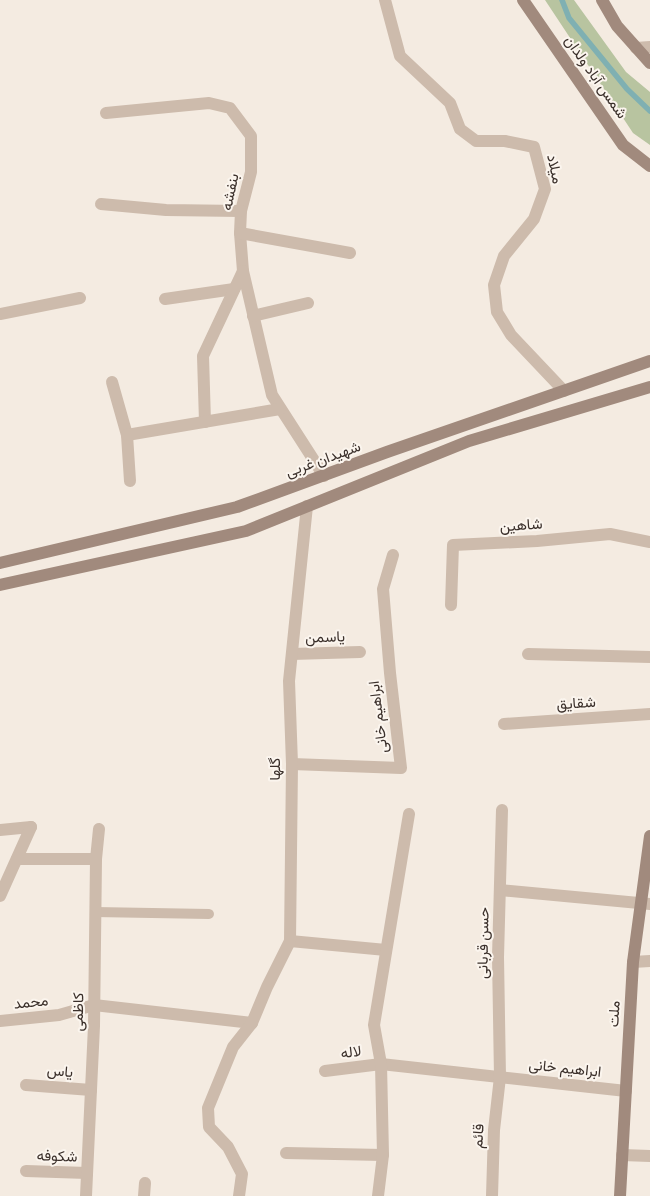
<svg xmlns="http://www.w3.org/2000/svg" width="650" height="1196" font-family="'Roboto Condensed',Vazirmatn,sans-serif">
<rect width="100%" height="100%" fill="#f4ebe1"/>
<polygon fill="#b8c4a0" points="545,0 574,0 626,72 650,92 650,145 633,133"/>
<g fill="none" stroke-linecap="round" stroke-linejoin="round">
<polyline stroke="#7fb0b2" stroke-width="5.5" points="562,0 569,18 627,89 650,111"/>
<polyline stroke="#cdbbac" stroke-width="10" points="95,912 209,914"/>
<g stroke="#cdbbac" stroke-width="12">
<polyline points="385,0 400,56 450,103 460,129 476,141 505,141 534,147 545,189 534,219 504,256 494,285 497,312 511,335 564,391"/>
<polyline points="636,48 650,47"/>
<polyline points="106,113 209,103 230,108 251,136 251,172 241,211 240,233 243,271 272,395 324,476"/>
<polyline points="101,204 166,210 241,211"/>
<polyline points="240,233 350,253"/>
<polyline points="165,299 234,289"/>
<polyline points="0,314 80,298"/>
<polyline points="253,316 308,303"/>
<polyline points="112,382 127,435 130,481"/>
<polyline points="205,422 203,356 243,271"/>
<polyline points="127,435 280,409"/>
<polyline points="451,605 453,545 537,541 610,534 650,542"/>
<polyline points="292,654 360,652"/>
<polyline points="528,654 650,657"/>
<polyline points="504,724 650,714"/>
<polyline points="292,764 401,768 390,673 383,589 393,555"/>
<polyline points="0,830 31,827"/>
<polyline points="17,859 96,859"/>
<polyline points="500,890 650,904"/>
<polyline points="0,896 31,827"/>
<polyline points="290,941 386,950"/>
<polyline points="633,962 650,961"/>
<polyline points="0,1021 59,1015 94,1005 252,1023"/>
<polyline points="325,1071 381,1064 626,1091"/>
<polyline points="26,1085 91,1090"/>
<polyline points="286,1153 383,1155"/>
<polyline points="622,1155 650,1156"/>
<polyline points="26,1171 87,1173"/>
<polyline points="86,1196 94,1026 96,859 99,829"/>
<polyline points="144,1196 145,1183"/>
<polyline points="239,1196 242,1174 228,1147 209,1127 208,1108 233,1047 252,1023 267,987 290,941 292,764 289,681 307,506"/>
<polyline points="378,1196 383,1155 381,1064 374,1025 409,814"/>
<polyline points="492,1196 494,1130 500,1077 498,957 502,810"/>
</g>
<g stroke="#a18a7d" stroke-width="12">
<polyline points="523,0 623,145 650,166"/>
<polyline points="602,0 617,26 650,63"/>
<polyline points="0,563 237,507 387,452 650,361"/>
<polyline points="0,585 246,531 469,441 650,387"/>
<polyline points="620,1196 633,962 650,836"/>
</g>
</g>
<g text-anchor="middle" stroke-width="4" stroke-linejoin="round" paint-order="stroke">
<g font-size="15" fill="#3b302b" stroke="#fbf5ee">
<text transform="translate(596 77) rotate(55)" y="5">شمس آباد ولدان</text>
<text transform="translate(555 169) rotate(78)" y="5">میلاد</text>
<text transform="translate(230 192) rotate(-78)" y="5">بنفشه</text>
<text transform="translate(323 459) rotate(-20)" y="5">شهیدان غربی</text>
<text transform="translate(521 525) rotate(-4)" y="5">شاهین</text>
<text transform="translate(325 637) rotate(-2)" y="5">یاسمن</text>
<text transform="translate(576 703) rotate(-4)" y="5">شقایق</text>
<text transform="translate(378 717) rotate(-97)" y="5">ابراهیم خانی</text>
<text transform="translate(275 769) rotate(-90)" y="5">گلها</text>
<text transform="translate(483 943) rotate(-89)" y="5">حسن قربانی</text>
<text transform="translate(31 1002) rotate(-6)" y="5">محمد</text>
<text transform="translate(78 1012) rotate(-89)" y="5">کاظمی</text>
<text transform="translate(614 1014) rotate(-87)" y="5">ملت</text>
<text transform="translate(351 1052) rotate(-7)" y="5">لاله</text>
<text transform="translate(565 1068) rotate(6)" y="5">ابراهیم خانی</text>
<text transform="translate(60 1071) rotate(5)" y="5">یاس</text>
<text transform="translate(478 1136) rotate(-87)" y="5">قائم</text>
<text transform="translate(57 1156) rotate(2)" y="5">شکوفه</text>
</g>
</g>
</svg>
